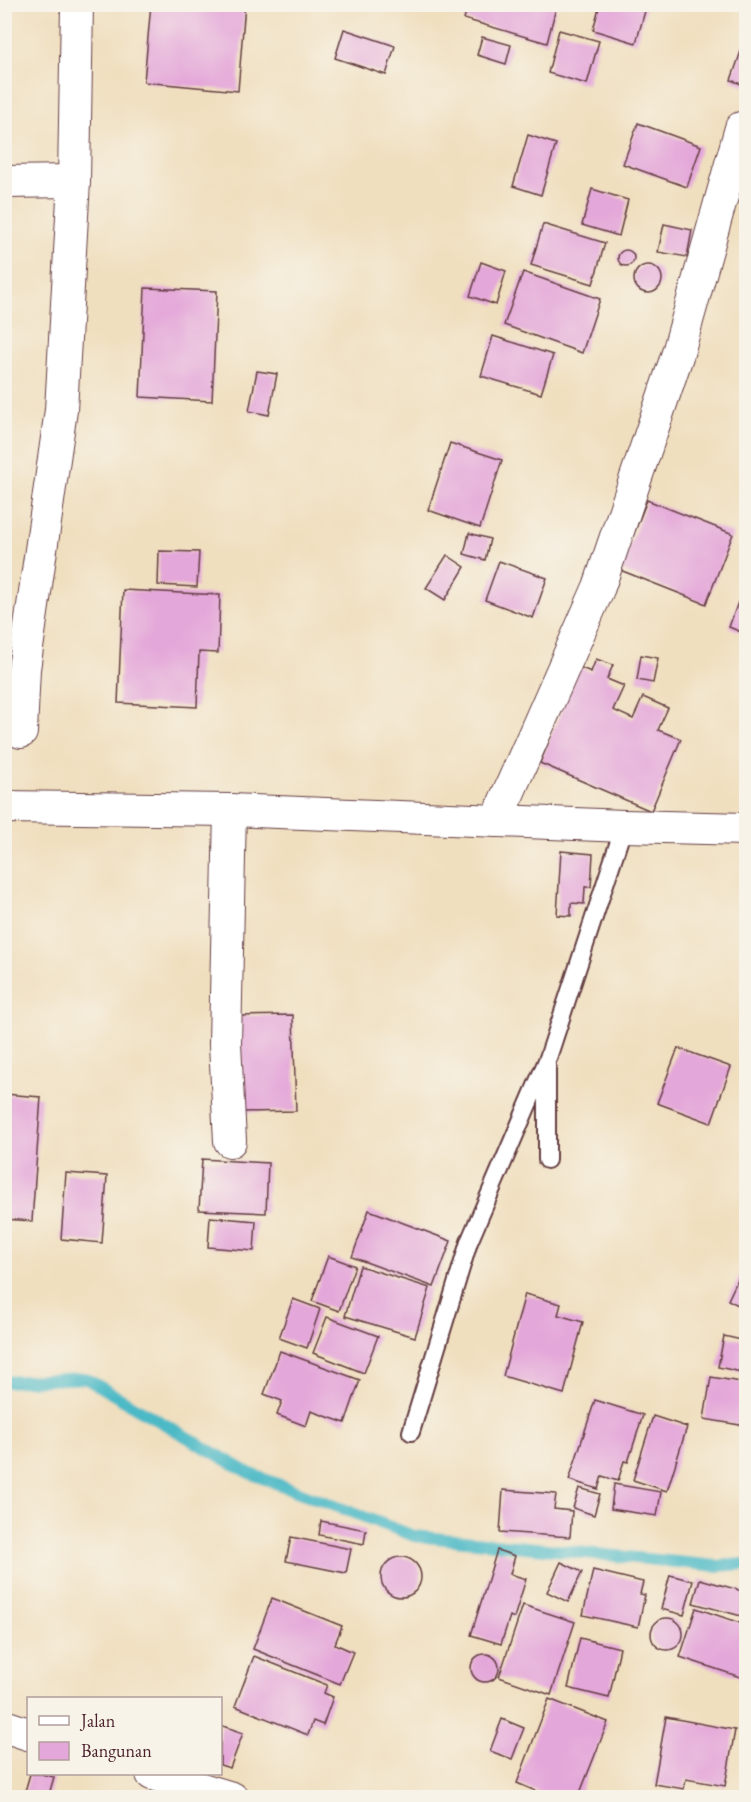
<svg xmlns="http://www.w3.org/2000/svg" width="751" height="1802" font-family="'EB Garamond',serif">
<rect width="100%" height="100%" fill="#f7f3e8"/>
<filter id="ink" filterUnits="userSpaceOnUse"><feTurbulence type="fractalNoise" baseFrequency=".0167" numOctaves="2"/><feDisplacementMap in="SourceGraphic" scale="12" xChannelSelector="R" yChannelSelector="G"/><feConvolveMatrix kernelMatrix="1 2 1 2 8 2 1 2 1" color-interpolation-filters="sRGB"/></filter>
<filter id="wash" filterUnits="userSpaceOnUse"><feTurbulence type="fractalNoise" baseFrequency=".008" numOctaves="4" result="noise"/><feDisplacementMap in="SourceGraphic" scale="24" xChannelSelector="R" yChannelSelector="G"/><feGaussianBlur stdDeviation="1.35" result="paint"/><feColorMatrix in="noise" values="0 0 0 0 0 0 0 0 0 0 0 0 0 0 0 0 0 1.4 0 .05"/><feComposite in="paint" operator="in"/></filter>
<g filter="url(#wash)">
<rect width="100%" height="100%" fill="#f0dfbf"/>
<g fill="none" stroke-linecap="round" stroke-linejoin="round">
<polyline stroke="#4cb9c6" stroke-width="12" points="4,1382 85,1378 249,1473 414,1536 717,1566 746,1564"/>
</g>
<g id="blocks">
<g fill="#e4a7d9">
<polygon points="151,4 245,4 238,91 144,82"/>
<polygon points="468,4 557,4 547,43 464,19"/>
<polygon points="600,4 647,4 636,43 593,30"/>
<polygon points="344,29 395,46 386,75 335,58"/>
<polygon points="559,30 599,41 587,84 548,73"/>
<polygon points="482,37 511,45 506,64 477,55"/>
<polygon points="746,37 746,86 731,80"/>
<polygon points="638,123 701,146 687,187 623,164"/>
<polygon points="528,135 556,144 541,195 513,186"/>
<polygon points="592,189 628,200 619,236 582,225"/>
<polygon points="543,224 605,243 593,284 531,265"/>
<polygon points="664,224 692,230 687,257 658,252"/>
<circle cx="626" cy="258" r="8"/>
<polygon points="481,262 506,271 496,305 470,296"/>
<circle cx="648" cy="279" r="14"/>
<polygon points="523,272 600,299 582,353 504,325"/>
<polygon points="145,288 217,291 212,401 140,397"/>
<polygon points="493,336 553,355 541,394 481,376"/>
<polygon points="257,371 277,374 269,415 249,411"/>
<polygon points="450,443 502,460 480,528 428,510"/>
<polygon points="647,500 733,534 706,604 620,570"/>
<polygon points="469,533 490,539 485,560 464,554"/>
<polygon points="159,551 199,552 197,587 158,585"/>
<polygon points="447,555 465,567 445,600 426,588"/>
<polygon points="499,561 547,578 533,618 485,600"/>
<polygon points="746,580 746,643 743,642 746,634 729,627"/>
<polygon points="123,590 220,595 218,653 199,652 197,707 118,703"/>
<polygon points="641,655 658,658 653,683 637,680"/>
<polygon points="596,659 613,665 607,679 624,686 613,710 633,719 643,697 668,708 658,730 681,739 651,811 540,763 579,667 591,672"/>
<polygon points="561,851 593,854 591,887 585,887 584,904 571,903 571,916 557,915"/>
<polygon points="293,1015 296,1111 243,1112 239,1016"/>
<polygon points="678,1048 731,1067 711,1123 657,1103"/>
<polygon points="4,1094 41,1097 32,1221 4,1219"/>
<polygon points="202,1159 268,1163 266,1213 199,1210"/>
<polygon points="66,1173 107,1176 102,1243 61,1239"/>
<polygon points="369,1210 451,1241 434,1287 352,1257"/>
<polygon points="210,1217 256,1221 254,1251 208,1247"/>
<polygon points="328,1256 355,1266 339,1311 312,1301"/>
<polygon points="746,1262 746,1309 728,1300"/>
<polygon points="360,1266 430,1288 415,1337 345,1316"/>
<polygon points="525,1294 561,1304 558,1315 583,1322 564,1394 503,1376"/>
<polygon points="293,1299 320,1309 307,1348 279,1338"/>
<polygon points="327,1317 378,1336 364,1373 313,1353"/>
<polygon points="724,1336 746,1341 746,1373 718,1367"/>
<polygon points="280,1351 360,1380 345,1423 311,1411 306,1426 277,1415 282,1401 264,1394"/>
<polygon points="711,1377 746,1383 746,1426 704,1419"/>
<polygon points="595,1400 643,1415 628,1462 624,1461 618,1481 602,1476 598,1489 569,1480"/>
<polygon points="653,1416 687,1427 667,1491 633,1480"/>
<polygon points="614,1484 661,1492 657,1516 611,1509"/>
<polygon points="579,1488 600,1494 594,1515 573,1508"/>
<polygon points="503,1490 556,1494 554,1509 572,1511 570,1537 500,1532"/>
<polygon points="321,1521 366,1530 364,1544 319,1535"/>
<polygon points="291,1537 351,1549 346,1573 286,1561"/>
<polygon points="497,1550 515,1556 510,1574 526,1579 514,1618 510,1616 501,1644 471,1635"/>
<circle cx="401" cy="1577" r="20"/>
<polygon points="561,1562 582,1572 568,1602 547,1592"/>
<polygon points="593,1570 643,1582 640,1594 645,1595 638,1627 583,1615"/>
<polygon points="670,1575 693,1581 684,1615 661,1609"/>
<polygon points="700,1579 746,1592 745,1617 693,1603"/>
<polygon points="272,1598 342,1626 335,1644 353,1652 340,1684 253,1649"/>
<polygon points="523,1605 575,1622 551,1695 499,1677"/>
<polygon points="696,1608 746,1625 746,1679 680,1657"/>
<circle cx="667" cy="1634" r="16"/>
<polygon points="580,1638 620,1648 609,1698 568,1688"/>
<circle cx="485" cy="1668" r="14"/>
<polygon points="254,1656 327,1685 324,1693 333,1697 323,1725 313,1721 308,1735 235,1706"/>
<polygon points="549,1699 608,1722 578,1798 552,1798 517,1783"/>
<polygon points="666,1717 735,1730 725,1786 686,1779 684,1789 654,1784"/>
<polygon points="502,1719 524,1728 512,1759 490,1751"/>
<polygon points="220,1725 243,1733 230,1768 220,1765"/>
<polygon points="30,1774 41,1774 54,1777 48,1798 23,1798"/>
</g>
</g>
</g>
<g filter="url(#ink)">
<use href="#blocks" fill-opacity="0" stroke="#633c41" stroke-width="1.5"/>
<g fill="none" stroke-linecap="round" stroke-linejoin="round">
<defs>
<g id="lane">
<polyline points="547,1160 547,1065"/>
<polyline points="411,1432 469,1242 548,1058 624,826"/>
</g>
<g id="street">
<polyline points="4,182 74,181"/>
<polyline points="21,732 24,669 61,410 74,181 77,4"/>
<polyline points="4,807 230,810 624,826 746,829"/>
<polyline points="496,821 599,587 678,353 741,128"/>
<polyline points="230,1141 225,1044 230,810"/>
<polyline points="4,1726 28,1734"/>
<polyline points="152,1774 232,1798"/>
</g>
</defs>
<use href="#lane" stroke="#633c41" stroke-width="20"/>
<use href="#street" stroke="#633c41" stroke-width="34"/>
<use href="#lane" stroke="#fff" stroke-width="16"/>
<use href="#street" stroke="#fff" stroke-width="32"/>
</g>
</g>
<rect width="751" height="1802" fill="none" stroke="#f7f3e8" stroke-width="24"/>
<rect x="27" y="1697" width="195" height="78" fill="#f7f3e8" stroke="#b29e9c" stroke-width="1.5"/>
<rect x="39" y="1716" width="30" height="9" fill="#ffffff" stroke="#b29e9c" stroke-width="1.5"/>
<text x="81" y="1727" font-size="18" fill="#4a1f2b">Jalan</text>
<rect x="39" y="1742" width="30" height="18" fill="#e4a7d9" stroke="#b29e9c" stroke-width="1.5"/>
<text x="81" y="1757" font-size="18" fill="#4a1f2b">Bangunan</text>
</svg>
